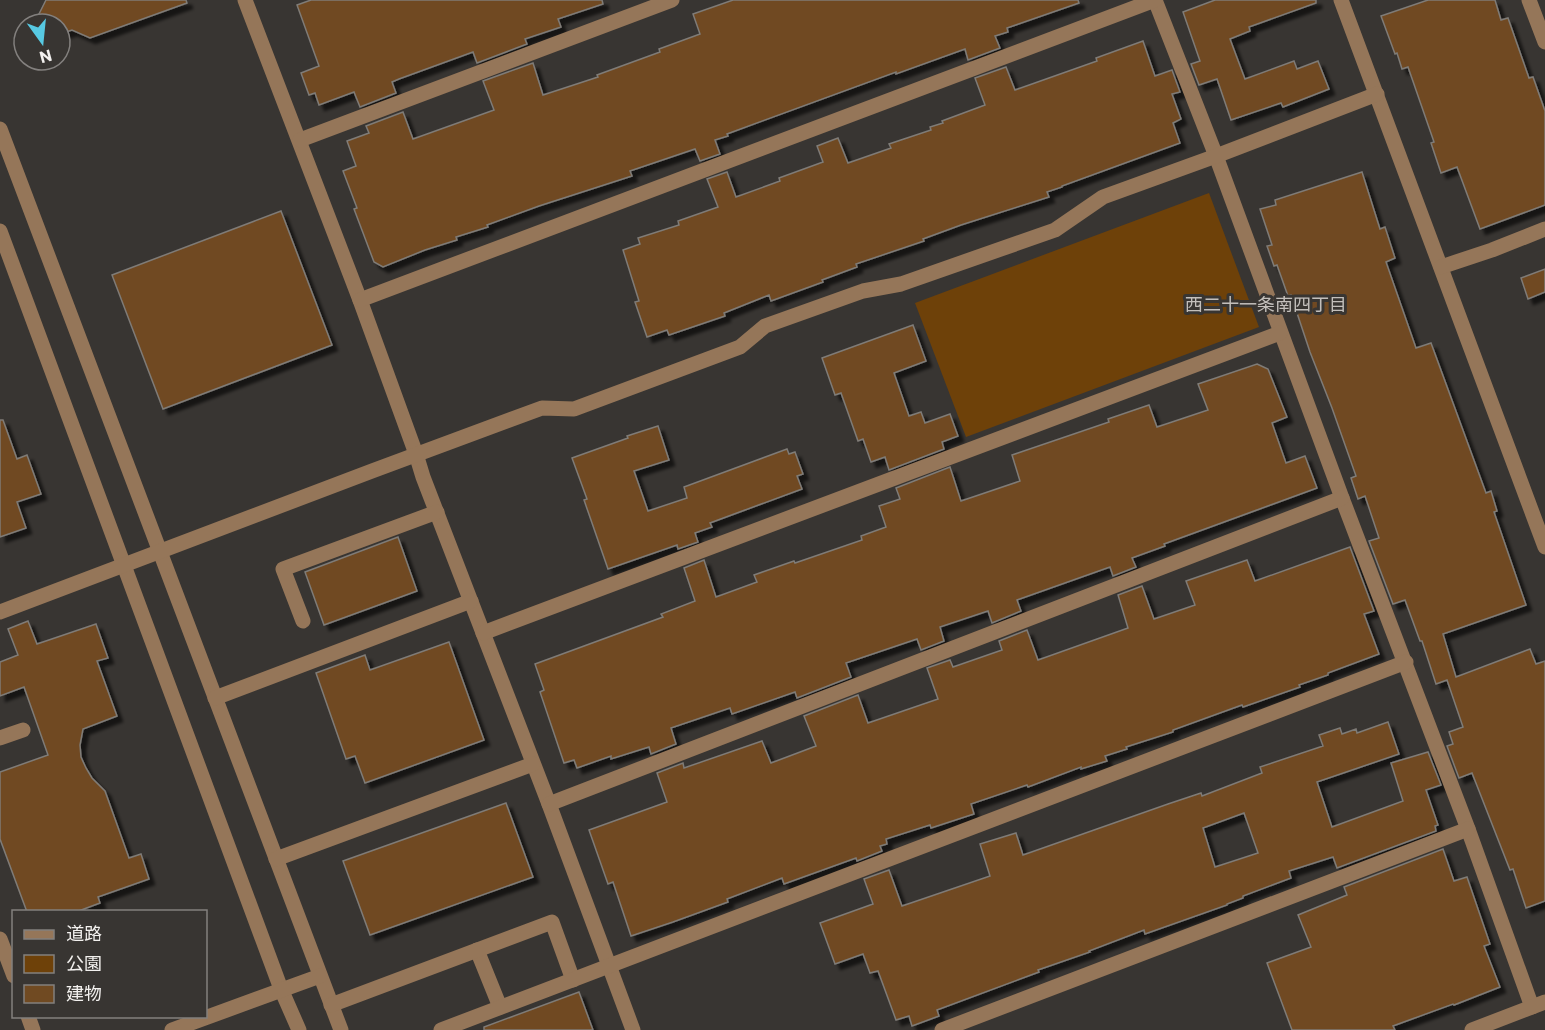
<svg xmlns="http://www.w3.org/2000/svg" width="1545" height="1030" font-family="Commissioner,'Noto Sans JP',sans-serif">
<defs>
<filter id="shadow"><feDropShadow dx="5.5" dy="5.5" stdDeviation="1.5" flood-color="#0009"/></filter>
</defs>
<rect width="100%" height="100%" fill="#383532"/>
<polygon fill="#6e4109" points="1209,193 1259,327 966,437 915,303"/>
<g fill="#704a22" stroke="#7f7b77" stroke-width="1.5" fill-rule="evenodd" filter="url(#shadow)">
<polygon points="46,0 186,0 187,3 90,38 72,30 60,34 60,24 34,24"/>
<polygon points="311,0 602,0 603,4 558,19 561,27 525,39 527,44 477,63 473,52 399,79 392,82 396,93 360,107 354,92 319,105 315,93 309,95 301,73 319,66 297,5"/>
<polygon points="733,0 1078,0 1079,3 1007,28 1008,32 995,36 1000,48 968,60 965,49 896,74 896,72 727,134 728,136 715,140 720,154 700,161 695,149 630,171 632,176 539,206 487,225 488,227 456,237 457,240 425,250 383,267 374,262 354,209 357,208 343,171 356,166 347,141 369,133 366,126 403,112 413,139 494,110 483,81 533,63 543,95 598,77 597,75 660,52 659,49 700,34 693,14"/>
<polygon points="1215,0 1316,0 1316,3 1249,27 1250,31 1230,39 1245,79 1294,61 1297,69 1318,61 1329,89 1283,107 1281,103 1231,120 1217,79 1199,85 1191,64 1200,61 1183,12"/>
<polygon points="1428,0 1495,0 1501,20 1508,18 1529,78 1533,77 1545,111 1545,205 1480,229 1457,167 1441,173 1431,143 1434,142 1408,67 1402,69 1397,53 1395,54 1381,16"/>
<polygon points="1143,41 1155,76 1172,70 1180,92 1172,94 1181,119 1173,123 1180,143 1062,186 1062,187 1047,192 1049,197 961,225 923,239 924,241 856,264 857,267 822,280 823,282 771,301 769,295 724,313 725,316 669,335 667,330 647,337 635,302 639,301 623,250 640,244 638,238 679,225 678,221 718,207 707,179 727,172 736,197 780,181 779,178 823,162 817,146 838,138 848,163 891,148 889,144 931,130 930,127 943,123 942,121 985,105 975,78 1006,67 1015,90 1097,61 1096,58"/>
<polygon points="1362,172 1380,229 1385,227 1395,258 1386,262 1416,348 1431,343 1486,493 1491,491 1497,511 1494,512 1526,605 1443,634 1456,677 1530,649 1536,664 1545,661 1545,901 1526,908 1513,869 1510,870 1472,773 1459,778 1447,746 1453,744 1449,732 1463,727 1447,680 1436,684 1422,641 1420,641 1405,600 1393,604 1369,541 1379,538 1365,496 1358,499 1351,478 1356,476 1332,408 1310,352 1291,295 1288,296 1277,265 1274,266 1267,246 1272,245 1260,209 1276,205 1275,200"/>
<polygon points="281,211 332,345 163,409 112,275"/>
<polygon points="1545,269 1545,292 1528,299 1521,278"/>
<polygon points="913,325 926,361 894,373 909,416 921,412 925,423 950,414 958,436 942,442 944,449 889,470 885,457 871,462 863,439 858,441 841,393 835,395 822,358"/>
<polygon points="1257,364 1268,369 1287,417 1272,423 1286,463 1305,456 1317,488 1164,544 1165,546 1132,558 1136,567 1113,576 1110,567 1017,600 1021,611 992,623 988,611 940,627 944,641 921,650 917,639 846,663 851,677 797,698 795,692 732,714 730,708 671,728 676,744 651,754 649,747 611,759 611,756 577,768 574,760 564,763 540,692 544,690 535,664 663,617 661,614 695,601 684,568 704,560 716,597 757,582 754,575 794,561 795,563 862,540 861,536 886,527 879,506 900,499 896,488 950,467 961,501 1020,481 1012,455 1109,422 1108,419 1149,405 1157,427 1208,410 1198,384"/>
<polygon points="0,420 3,420 17,459 27,455 41,494 17,502 26,528 0,537"/>
<polygon points="658,426 669,460 634,471 648,511 687,498 684,487 787,449 789,454 795,452 803,474 797,476 802,489 710,523 712,527 695,533 698,542 678,549 677,545 608,569 584,500 587,499 572,458 628,438 627,436"/>
<polygon points="398,537 417,591 324,625 305,572"/>
<polygon points="1350,547 1374,611 1364,614 1379,654 1328,673 1328,675 1299,685 1300,687 1243,707 1242,705 1173,730 1173,732 1126,747 1127,749 1105,756 1107,761 1081,769 1081,767 1028,787 1027,785 971,804 974,814 931,828 930,825 886,839 887,844 880,846 882,851 857,861 856,858 784,884 782,878 727,899 728,902 673,922 631,936 613,882 608,884 589,830 667,802 657,773 683,763 684,768 762,741 771,763 816,746 804,716 858,695 868,723 938,699 927,668 950,660 953,667 1002,650 999,641 1027,630 1038,660 1128,628 1118,595 1142,586 1154,619 1195,605 1186,581 1247,560 1255,581"/>
<polygon points="28,621 37,644 96,624 108,658 97,661 117,716 83,729 80,745 81,757 86,768 92,778 105,791 129,858 141,854 149,879 98,897 100,903 76,912 27,912 0,839 0,772 48,755 24,687 0,696 0,662 18,655 8,629"/>
<polygon points="449,642 484,740 365,783 355,756 346,759 316,673 365,655 370,670"/>
<path d="M 1388,722 L 1399,754 L 1317,782 L 1332,827 L 1403,801 L 1391,763 L 1428,752 L 1441,785 L 1426,790 L 1438,825 L 1435,826 L 1436,831 L 1337,868 L 1333,857 L 1289,871 L 1291,878 L 1243,896 L 1243,898 L 1227,904 L 1227,905 L 1145,934 L 1144,930 L 1089,951 L 1090,952 L 1038,970 L 1039,972 L 937,1010 L 939,1016 L 912,1026 L 909,1016 L 896,1020 L 878,971 L 870,973 L 863,954 L 835,964 L 820,923 L 873,904 L 864,879 L 889,870 L 902,906 L 990,876 L 980,844 L 1016,833 L 1023,855 L 1168,804 L 1201,793 L 1202,796 L 1262,773 L 1260,767 L 1323,746 L 1319,735 L 1340,728 L 1342,734 L 1356,729 L 1357,733 ZM 1244,813 L 1258,853 L 1215,867 L 1203,828 Z"/>
<polygon points="506,803 533,877 370,935 343,861"/>
<polygon points="1443,849 1454,881 1467,877 1490,944 1484,946 1500,987 1454,1005 1453,1004 1393,1026 1395,1030 1292,1030 1267,963 1311,947 1298,915 1347,895 1344,887"/>
<polygon points="579,992 593,1030 484,1030 484,1027"/>
</g>
<g fill="none" stroke-linecap="round" stroke-linejoin="round">
<g stroke="#957659" stroke-width="15">
<polyline points="245,0 360,300 416,454 423,477 549,804 633,1030"/>
<polyline points="1155,0 1216,156 1342,498 1468,829 1532,1007"/>
<polyline points="1341,0 1545,547"/>
<polyline points="1529,0 1545,42"/>
<polyline points="0,129 341,1030"/>
<polyline points="300,140 672,0"/>
<polyline points="0,231 281,989 299,1030"/>
<polyline points="1441,267 1492,250 1545,229"/>
<polyline points="360,300 1155,0"/>
<polyline points="0,612 372,471 542,408 574,409 740,347 765,326 863,291 901,284 1055,230 1103,197 1216,156 1377,94"/>
<polyline points="303,621 283,569 437,512"/>
<polyline points="483,633 1280,333"/>
<polyline points="215,698 471,601"/>
<polyline points="0,738 23,730"/>
<polyline points="549,804 1342,498"/>
<polyline points="276,859 533,764"/>
<polyline points="0,939 14,976"/>
<polyline points="477,950 500,1007"/>
<polyline points="331,1005 552,922 573,980"/>
<polyline points="28,1016 33,1030"/>
<polyline points="172,1030 320,976"/>
<polyline points="441,1030 1406,662"/>
<polyline points="942,1030 1468,829"/>
<polyline points="1472,1030 1545,1002"/>
</g>
</g>
<g text-anchor="middle" stroke-width="6" stroke-linejoin="round" paint-order="stroke">
<g font-size="18" fill="#c3bfbb" stroke="#383532">
<text x="1266" y="311">西二十一条南四丁目</text>
</g>
</g>
<rect x="12" y="910" width="195" height="108" fill="#383532" stroke="#83807e" stroke-width="1.5"/>
<rect x="24" y="930" width="30" height="9" fill="#957659" stroke="#83807e" stroke-width="1.5"/>
<text x="66" y="940" font-size="18" fill="#f3f1ef">道路</text>
<rect x="24" y="955" width="30" height="18" fill="#6e4109" stroke="#83807e" stroke-width="1.5"/>
<text x="66" y="970" font-size="18" fill="#f3f1ef">公園</text>
<rect x="24" y="985" width="30" height="18" fill="#704a22" stroke="#83807e" stroke-width="1.5"/>
<text x="66" y="1000" font-size="18" fill="#f3f1ef">建物</text>
<g transform="translate(42 42) rotate(165)"><circle r="28" fill="#383532" stroke="#83807e" stroke-width="1.5"/>
<path d="M0-4.5L10 22L0 15L-10 22Z" fill="#57c9e2"/>
<text y="-9" font-size="16" font-weight="bold" text-anchor="middle" fill="#f3f1ef">N</text>
</g>
</svg>
